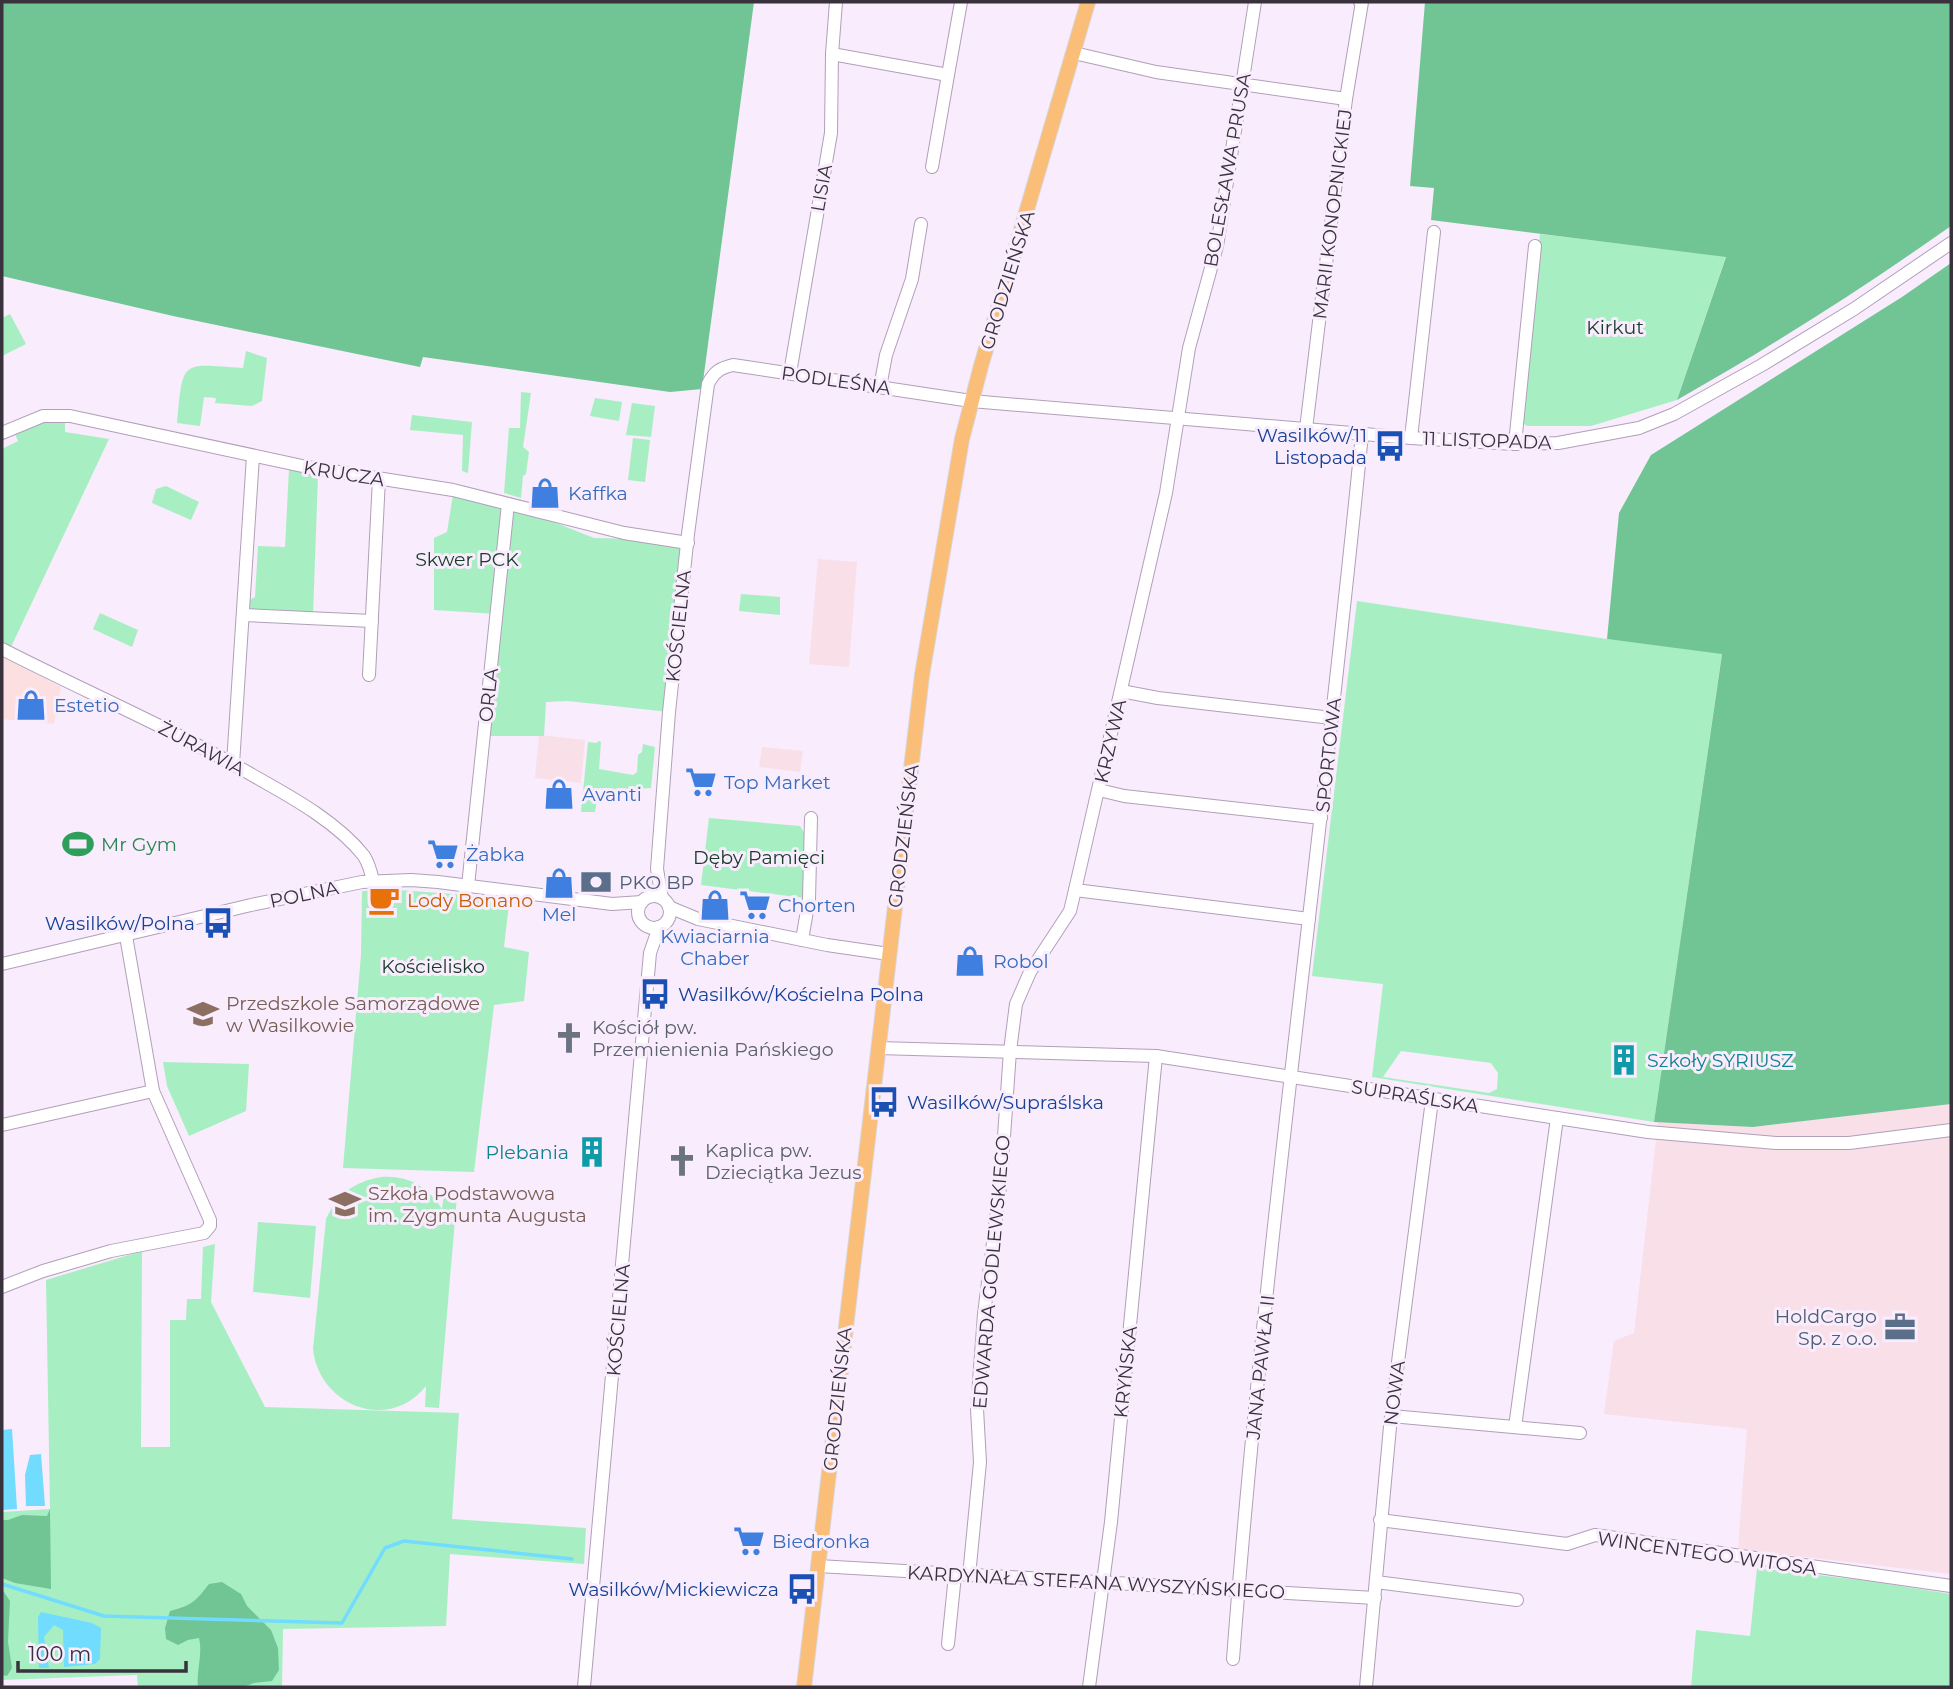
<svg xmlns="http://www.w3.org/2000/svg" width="1953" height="1689" font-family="Montserrat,sans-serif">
<rect width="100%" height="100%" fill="#f8ecfd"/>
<polygon fill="#fbdfe1" points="2,656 61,687 54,724 2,719"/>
<g fill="#f9dfe8">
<polygon points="818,559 857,562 849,667 809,664"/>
<polygon points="539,735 585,740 581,783 535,778"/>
<polygon points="762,747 803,751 800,772 759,767"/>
<polygon points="1951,1103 1951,1574 1738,1549 1747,1429 1604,1414 1614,1341 1634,1333 1658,1122 1753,1127"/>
</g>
<g fill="#a7efc3" fill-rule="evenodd">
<polygon points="1540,234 1726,256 1677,400 1591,426 1527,426 1523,423"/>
<polygon points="10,314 26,344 2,356 2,318"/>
<path d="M 246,351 L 267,358 L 262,401 L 252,406 L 215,403 L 216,398 L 204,397 L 200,426 L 177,423 C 183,358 181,364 243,368 Z"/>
<polygon points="521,392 531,393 523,447 529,452 526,474 523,476 521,498 504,493 509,428 520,428"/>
<polygon points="595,398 622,402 619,421 590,416"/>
<polygon points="632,403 655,406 651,437 626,435"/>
<polygon points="412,415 472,422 468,473 462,471 463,435 410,430"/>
<polygon points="45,421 65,421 65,432 109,439 11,647 2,642 2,449 18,441 15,434"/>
<polygon points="633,438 650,440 645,482 628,480"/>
<polygon points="289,469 318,476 313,615 256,611 249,607 248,601 255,597 258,546 285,547"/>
<polygon points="166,486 199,502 191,520 152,503 156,489"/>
<polygon points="453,495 502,509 497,614 434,610 434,538 447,532"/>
<polygon points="508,504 594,538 670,540 687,549 669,712 568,701 546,702 544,736 490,736 512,517"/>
<polygon points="741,594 780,597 780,615 739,611"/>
<path d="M 1357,601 L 1607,639 L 1722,653 L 1654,1122 L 1372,1077 L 1383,984 L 1312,976 ZM 1401,1051 L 1491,1063 L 1498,1073 L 1497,1089 L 1489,1093 L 1383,1077 Z"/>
<polygon points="100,613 138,630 132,647 93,629"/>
<polygon points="598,741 601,742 599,769 633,775 637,772 638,755 642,752 643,744 655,747 651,788 622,790 599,788 595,812 581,812 588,742 597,743"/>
<polygon points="709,818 800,826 805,834 805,898 701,885"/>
<polygon points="398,890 467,895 509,904 504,947 529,952 524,1001 494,1005 474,1172 343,1168 361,955 362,891"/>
<polygon points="163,1062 249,1064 246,1111 189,1136 167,1086"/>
<path d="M 381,1177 C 408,1175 427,1186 442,1209 L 444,1194 L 457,1196 L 439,1408 L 425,1407 L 426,1386 C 389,1433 319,1406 313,1349 L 326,1219 C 338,1194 353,1182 381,1177 Z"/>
<polygon points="258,1222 316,1226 310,1298 253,1292"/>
<polygon points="215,1244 211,1302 265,1407 459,1413 452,1519 586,1528 584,1564 450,1554 446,1626 283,1629 282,1687 138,1687 137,1675 2,1680 2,1512 50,1509 46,1280 142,1251 141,1447 170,1447 170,1320 186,1320 187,1299 201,1299 203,1247"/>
<polygon points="1757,1568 1869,1581 1951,1594 1951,1687 1691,1687 1696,1630 1750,1636"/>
</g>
<g fill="#71c594">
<polygon points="2,2 754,2 702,389 670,392 423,357 420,367 173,316 2,276"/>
<path d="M 1425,2 L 1951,2 L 1951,226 C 1863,288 1771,347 1677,400 L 1726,257 L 1431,220 L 1434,188 L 1410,186 Z"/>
<polygon points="1951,263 1951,1104 1753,1127 1654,1122 1722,654 1607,639 1619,513 1651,455 1902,297"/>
<polygon points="50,1509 51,1589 15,1583 2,1578 2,1520 8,1520 22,1515 47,1516"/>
<path d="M 222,1582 L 241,1594 L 247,1606 L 271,1630 L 278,1648 L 279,1670 L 272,1681 L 254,1683 L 243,1687 L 198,1687 C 196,1670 203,1656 199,1638 L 188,1640 L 178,1645 L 166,1639 L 165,1628 L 170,1611 C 191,1606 196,1601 209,1584 Z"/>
<polygon points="2,1589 10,1601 8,1642 12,1668 7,1676 2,1675"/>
</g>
<g fill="#71dcfe">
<polygon points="12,1429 17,1509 2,1510 2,1430"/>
<polygon points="41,1454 45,1506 26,1506 25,1475 30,1455"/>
<polygon points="41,1612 92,1623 101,1628 100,1659 95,1664 64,1667 63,1630 54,1625 44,1637 49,1668 39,1668 38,1617"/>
</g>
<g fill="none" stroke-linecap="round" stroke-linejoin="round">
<polyline stroke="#71dcfe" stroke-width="3.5" points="2,1584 104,1616 342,1623 385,1548 404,1541 572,1559"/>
<defs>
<g id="minor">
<polyline points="1074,53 1156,72 1346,99"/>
<polyline points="832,54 948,75 961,2"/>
<polyline points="932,167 948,75"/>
<polyline points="790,373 831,133 832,54 836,2"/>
<polyline points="880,387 886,355 912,279 921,224"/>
<polyline points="1306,429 1346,99 1362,2 1360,2"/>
<polyline points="2,433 43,416 70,416 307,467 453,490 624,533 688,543"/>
<polyline points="1411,438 1434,232"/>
<polyline points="1515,444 1535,246"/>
<polyline points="243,615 372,621"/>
<path d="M 2,649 C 88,693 177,731 261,780 C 295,799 339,824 364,856 C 369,864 371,872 373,881"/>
<polyline points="369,675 379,479"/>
<polyline points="1121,691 1158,698 1332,718"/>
<polyline points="233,764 253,456"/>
<polyline points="1099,790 1124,796 1321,818"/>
<polyline points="468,886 508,504"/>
<polyline points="1075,890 1309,919"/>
<circle cx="654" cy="912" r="16"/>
<path d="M 662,898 L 657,869 L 669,712 L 688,534 L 708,384 C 714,372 720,368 733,365 L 971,401 L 1411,438 L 1515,444 L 1558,443 L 1639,428 L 1674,414 L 1762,365 L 1854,309 L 1951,243"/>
<polyline points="669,907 698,919 827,945 889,954"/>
<polyline points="802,940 809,899 811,818"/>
<polyline points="2,964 251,905 362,882 411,880 438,882 612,904 642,902"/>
<polyline points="878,1048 1156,1056 1648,1132 1776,1143 1849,1143 1951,1130"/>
<polyline points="2,1125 153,1091"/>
<polyline points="2,1287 43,1271 111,1251 204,1233 210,1226 210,1220 153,1091 126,936"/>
<polyline points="1391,1416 1580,1433"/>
<polyline points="1515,1427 1557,1118"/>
<polyline points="1380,1520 1567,1544 1595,1535 1951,1586"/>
<polyline points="818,1566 1375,1598"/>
<polyline points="969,1576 980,1462 977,1409 984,1314 1001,1179 1010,1051 1016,1004 1030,972 1070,911 1075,890 1166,493 1189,348 1217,246 1255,2"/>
<polyline points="1376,1582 1517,1600"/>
<polyline points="948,1644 955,1575"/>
<path d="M 1233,1659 C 1264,1250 1322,843 1362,434"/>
<polyline points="584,1687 650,953 659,927"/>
<polyline points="1089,1687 1111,1522 1156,1056"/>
<polyline points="1366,1687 1391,1416 1432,1100"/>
</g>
<polyline id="major" points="804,1687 922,675 962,439 981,366 1088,2"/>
</defs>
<use href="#minor" stroke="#b19fb9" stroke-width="14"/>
<use href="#major" stroke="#d7d6d8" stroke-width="16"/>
<use href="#minor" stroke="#fff" stroke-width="12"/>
<use href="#major" stroke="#fabe79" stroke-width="14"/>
</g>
<defs>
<symbol id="bus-bare" viewBox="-9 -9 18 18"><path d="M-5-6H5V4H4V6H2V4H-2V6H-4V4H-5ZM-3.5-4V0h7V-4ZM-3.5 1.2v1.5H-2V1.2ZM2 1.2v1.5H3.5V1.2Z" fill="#1a4fb4" stroke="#f8ecfd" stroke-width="2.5" paint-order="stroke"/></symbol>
<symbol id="shop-bare" viewBox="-9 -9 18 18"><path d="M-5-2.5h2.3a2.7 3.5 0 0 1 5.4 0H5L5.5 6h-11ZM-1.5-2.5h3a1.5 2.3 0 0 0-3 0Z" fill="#3f7fe0" stroke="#f8ecfd" stroke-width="2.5" paint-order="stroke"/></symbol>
<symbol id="supermarket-bare" viewBox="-9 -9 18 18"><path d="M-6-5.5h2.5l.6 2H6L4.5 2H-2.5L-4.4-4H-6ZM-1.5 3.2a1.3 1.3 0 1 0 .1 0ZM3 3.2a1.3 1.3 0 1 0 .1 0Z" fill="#3f7fe0" stroke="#f8ecfd" stroke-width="2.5" paint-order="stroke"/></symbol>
<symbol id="stadium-bare" viewBox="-9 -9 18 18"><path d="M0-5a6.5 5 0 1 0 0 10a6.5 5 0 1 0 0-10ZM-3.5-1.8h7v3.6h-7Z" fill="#2e9e5b" stroke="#f8ecfd" stroke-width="2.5" paint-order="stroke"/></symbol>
<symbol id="bank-bare" viewBox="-9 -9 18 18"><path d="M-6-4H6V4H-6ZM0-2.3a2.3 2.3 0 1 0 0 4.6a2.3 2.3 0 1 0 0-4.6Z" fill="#5c6f8a" stroke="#f8ecfd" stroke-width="2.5" paint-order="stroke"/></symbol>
<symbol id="cafe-bare" viewBox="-9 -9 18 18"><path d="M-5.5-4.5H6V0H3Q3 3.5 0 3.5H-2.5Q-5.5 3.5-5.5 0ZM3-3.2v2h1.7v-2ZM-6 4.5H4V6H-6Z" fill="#e8710a" stroke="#f8ecfd" stroke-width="2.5" paint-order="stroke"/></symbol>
<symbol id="school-bare" viewBox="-9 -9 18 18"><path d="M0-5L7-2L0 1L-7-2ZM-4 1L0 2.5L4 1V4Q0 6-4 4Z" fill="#8d6e63" stroke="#f8ecfd" stroke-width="2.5" paint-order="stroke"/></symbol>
<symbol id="church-bare" viewBox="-9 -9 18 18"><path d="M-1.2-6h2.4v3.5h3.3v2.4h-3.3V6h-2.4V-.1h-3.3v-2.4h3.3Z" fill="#6b7280" stroke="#f8ecfd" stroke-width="2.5" paint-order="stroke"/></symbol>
<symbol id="building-bare" viewBox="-9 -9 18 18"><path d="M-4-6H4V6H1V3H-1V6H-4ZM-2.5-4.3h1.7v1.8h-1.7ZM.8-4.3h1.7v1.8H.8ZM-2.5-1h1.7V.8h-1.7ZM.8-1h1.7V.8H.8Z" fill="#0f9aa8" stroke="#f8ecfd" stroke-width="2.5" paint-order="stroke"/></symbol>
<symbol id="office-bare" viewBox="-9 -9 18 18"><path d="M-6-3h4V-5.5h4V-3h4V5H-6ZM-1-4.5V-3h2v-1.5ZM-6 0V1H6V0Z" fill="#5c6f8a" stroke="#f8ecfd" stroke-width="2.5" paint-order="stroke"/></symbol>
</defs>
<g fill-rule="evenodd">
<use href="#bus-bare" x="1368" y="424" width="44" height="44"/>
<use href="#shop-bare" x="523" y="471" width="44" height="44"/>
<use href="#shop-bare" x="9" y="683" width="44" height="44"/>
<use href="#supermarket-bare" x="679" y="760" width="44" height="44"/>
<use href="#shop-bare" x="537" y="772" width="44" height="44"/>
<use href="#stadium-bare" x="56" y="822" width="44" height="44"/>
<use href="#supermarket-bare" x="421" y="832" width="44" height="44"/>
<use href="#bank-bare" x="574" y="860" width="44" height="44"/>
<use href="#shop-bare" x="537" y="861" width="44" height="44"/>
<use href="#cafe-bare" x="362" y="878" width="44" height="44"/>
<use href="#shop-bare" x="693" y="883" width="44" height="44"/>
<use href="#supermarket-bare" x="733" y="883" width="44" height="44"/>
<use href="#bus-bare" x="196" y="901" width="44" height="44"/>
<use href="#shop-bare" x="948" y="939" width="44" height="44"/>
<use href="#bus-bare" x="633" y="972" width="44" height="44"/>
<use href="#school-bare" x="181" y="992" width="44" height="44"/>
<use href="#church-bare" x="547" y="1016" width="44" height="44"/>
<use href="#building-bare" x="1602" y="1038" width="44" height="44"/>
<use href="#bus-bare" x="862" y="1080" width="44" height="44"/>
<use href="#building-bare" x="570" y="1130" width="44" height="44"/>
<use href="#church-bare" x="660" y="1139" width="44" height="44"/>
<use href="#school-bare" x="323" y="1182" width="44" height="44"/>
<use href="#office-bare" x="1878" y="1305" width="44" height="44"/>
<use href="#supermarket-bare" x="727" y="1519" width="44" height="44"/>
<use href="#bus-bare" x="780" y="1567" width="44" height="44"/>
</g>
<g text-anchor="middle" stroke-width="6" stroke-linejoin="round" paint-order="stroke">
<g font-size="19" fill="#39323d" stroke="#f8ecfd">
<text transform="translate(1227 170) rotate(-80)" y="7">BOLESŁAWA PRUSA</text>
<text transform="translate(821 188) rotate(-80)" y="7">LISIA</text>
<text transform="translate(1332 214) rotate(-83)" y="7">MARII KONOPNICKIEJ</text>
<text transform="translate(1007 280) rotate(-73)" y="7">GRODZIEŃSKA</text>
<text transform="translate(836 380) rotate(8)" y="7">PODLEŚNA</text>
<text transform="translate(1487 440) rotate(2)" y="7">11 LISTOPADA</text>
<text transform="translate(344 473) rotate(9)" y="7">KRUCZA</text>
<text transform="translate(678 626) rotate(-84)" y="7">KOŚCIELNA</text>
<text transform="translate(488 695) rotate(-84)" y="7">ORLA</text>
<text transform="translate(1110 741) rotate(-77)" y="7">KRZYWA</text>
<text transform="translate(202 748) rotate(28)" y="7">ŻURAWIA</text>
<text transform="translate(1328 755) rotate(-84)" y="7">SPORTOWA</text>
<text transform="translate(903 836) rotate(-83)" y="7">GRODZIEŃSKA</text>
<text transform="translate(304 894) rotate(-12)" y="7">POLNA</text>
<text transform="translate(1415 1096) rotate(9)" y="7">SUPRAŚLSKA</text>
<text transform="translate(991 1272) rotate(-85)" y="7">EDWARDA GODLEWSKIEGO</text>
<text transform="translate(618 1320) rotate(-85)" y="7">KOŚCIELNA</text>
<text transform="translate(1260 1367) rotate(-84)" y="7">JANA PAWŁA II</text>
<text transform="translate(1125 1372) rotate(-84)" y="7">KRYŃSKA</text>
<text transform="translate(1394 1393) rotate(-83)" y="7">NOWA</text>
<text transform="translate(837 1399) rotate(-84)" y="7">GRODZIEŃSKA</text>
<text transform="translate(1707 1553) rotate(8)" y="7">WINCENTEGO WITOSA</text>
<text transform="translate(1096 1582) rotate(3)" y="7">KARDYNAŁA STEFANA WYSZYŃSKIEGO</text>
</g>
<g font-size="19" fill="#163b27" stroke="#f8ecfd">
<text x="1615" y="334">Kirkut</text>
<text x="467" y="566">Skwer PCK</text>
<text x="759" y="864">Dęby Pamięci</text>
<text x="433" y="973">Kościelisko</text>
</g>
<g font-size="19" fill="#164399" stroke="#f8ecfd" text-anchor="end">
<text x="1367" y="442">Wasilków/11<tspan x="1367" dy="22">Listopada</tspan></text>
<text x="195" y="930">Wasilków/Polna</text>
<text x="678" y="1001" text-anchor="start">Wasilków/Kościelna Polna</text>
<text x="907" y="1109" text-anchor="start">Wasilków/Supraślska</text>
<text x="779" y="1596">Wasilków/Mickiewicza</text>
</g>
<g font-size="19" fill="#366cbe" stroke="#f8ecfd" text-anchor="start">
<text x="568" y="500">Kaffka</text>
<text x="54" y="712">Estetio</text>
<text x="724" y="789">Top Market</text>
<text x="582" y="801">Avanti</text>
<text x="466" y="861">Żabka</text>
<text x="778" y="912">Chorten</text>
<text x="559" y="921" text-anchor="middle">Mel</text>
<text x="715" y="943" text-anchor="middle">Kwiaciarnia<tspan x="715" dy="22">Chaber</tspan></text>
<text x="993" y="968">Robol</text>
<text x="772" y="1548">Biedronka</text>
</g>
<g font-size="19" fill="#27864d" stroke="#f8ecfd" text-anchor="start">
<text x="101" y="851">Mr Gym</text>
</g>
<g font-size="19" fill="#4e5e75" stroke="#f8ecfd" text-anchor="start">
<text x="619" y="889">PKO BP</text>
<text x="1877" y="1323" text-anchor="end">HoldCargo<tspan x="1877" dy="22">Sp. z o.o.</tspan></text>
</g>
<g font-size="19" fill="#c56008" stroke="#f8ecfd" text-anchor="start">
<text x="407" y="907">Lody Bonano</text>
</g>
<g font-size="19" fill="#785e54" stroke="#f8ecfd" text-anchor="start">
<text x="226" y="1010">Przedszkole Samorządowe<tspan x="226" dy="22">w Wasilkowie</tspan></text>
<text x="368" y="1200">Szkoła Podstawowa<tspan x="368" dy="22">im. Zygmunta Augusta</tspan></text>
</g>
<g font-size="19" fill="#5b616d" stroke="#f8ecfd" text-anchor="start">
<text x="592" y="1034">Kościół pw.<tspan x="592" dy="22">Przemienienia Pańskiego</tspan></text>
<text x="705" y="1157">Kaplica pw.<tspan x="705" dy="22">Dzieciątka Jezus</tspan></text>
</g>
<g font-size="19" fill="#0d838f" stroke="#f8ecfd" text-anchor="start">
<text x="1647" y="1067">Szkoły SYRIUSZ</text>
<text x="569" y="1159" text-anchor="end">Plebania</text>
</g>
</g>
<rect width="1953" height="1689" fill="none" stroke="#39323d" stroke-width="7"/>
<path d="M18 1661v10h168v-10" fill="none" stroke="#39323d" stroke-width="3.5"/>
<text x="28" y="1661" font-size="21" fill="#39323d" stroke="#f8ecfd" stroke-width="5" paint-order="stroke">100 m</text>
</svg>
